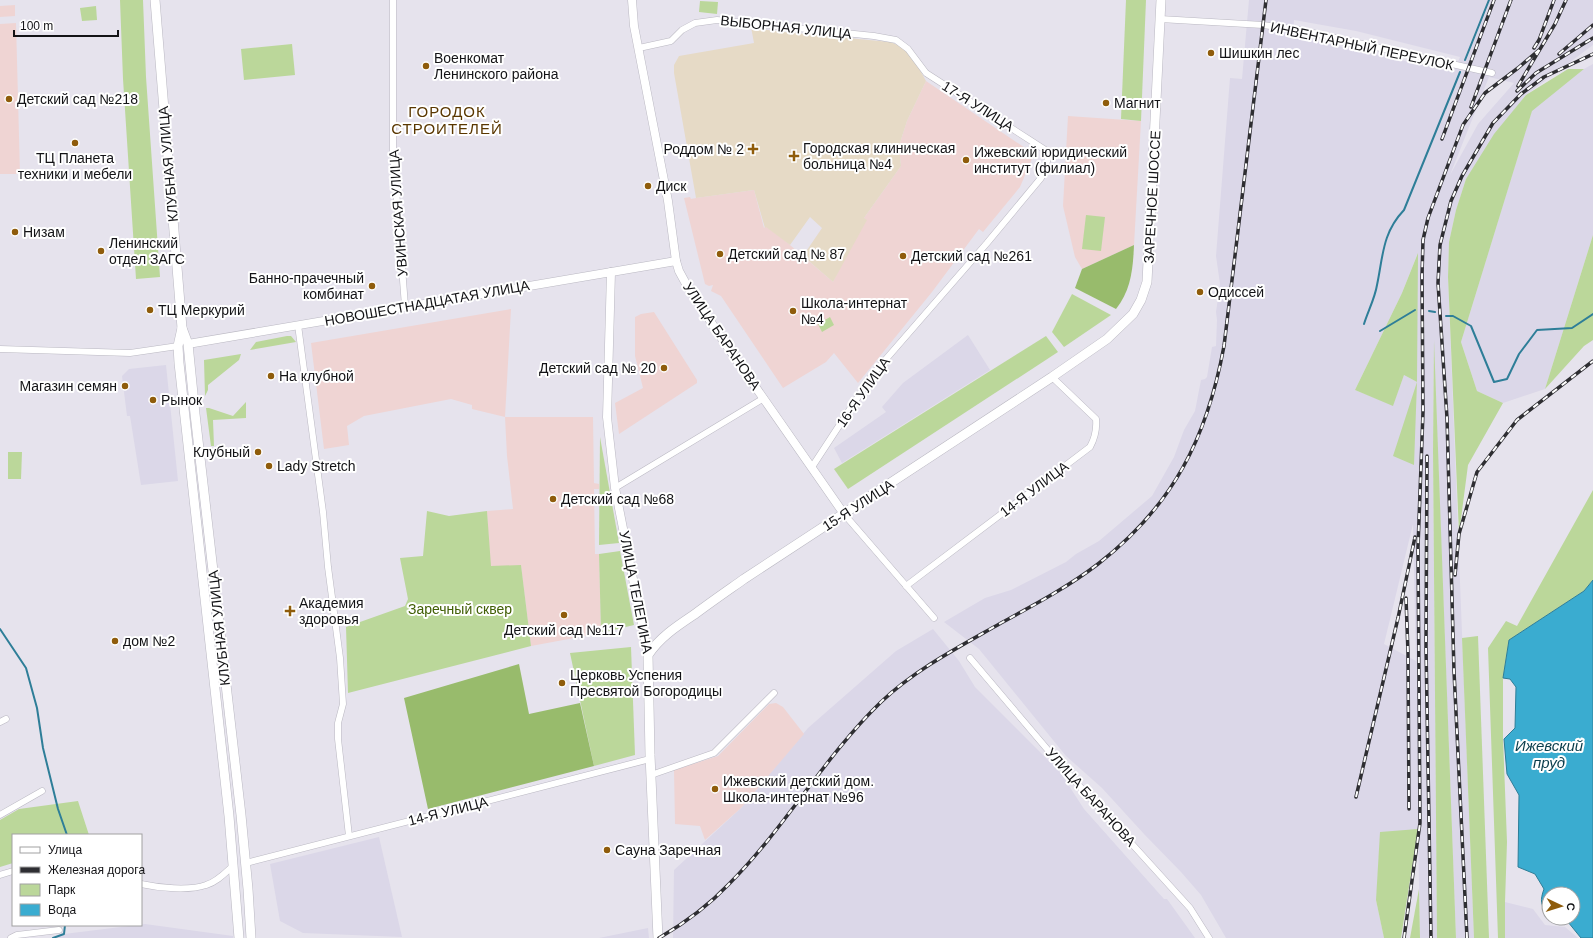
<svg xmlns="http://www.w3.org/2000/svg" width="1593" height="938" font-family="Helvetica,sans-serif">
<rect width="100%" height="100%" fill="#e6e3ed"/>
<g fill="#dbd7e8" fill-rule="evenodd">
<path d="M 1249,0 L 1593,0 L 1593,45 L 1526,95 L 1466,179 L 1456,210 L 1449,242 L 1448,277 L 1474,938 L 1456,938 L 1434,353 L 1433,451 L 1437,938 L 1420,938 L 1418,829 L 1376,900 L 1384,938 L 1226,938 L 1201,895 L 1181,872 L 1144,834 L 1102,788 L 1066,756 L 979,649 L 944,622 L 985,598 L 1011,590 L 1066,562 L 1076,554 L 1099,541 L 1152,496 L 1174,457 L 1184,430 L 1195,411 L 1201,380 L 1205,379 L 1207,377 L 1212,347 L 1216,346 L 1217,320 L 1216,312 L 1220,284 L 1216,256 L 1230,78 L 1242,79 ZM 1294,20 L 1356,31 L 1460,57 L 1454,72 L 1293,36 ZM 1489,77 L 1514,83 L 1478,124 L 1450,175 ZM 1417,255 L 1417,382 L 1404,375 L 1393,405 L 1355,390 L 1402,293 ZM 1413,524 L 1416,661 L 1384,644 Z"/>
<polygon points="1593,64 1593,235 1545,389 1503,403 1477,391 1461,342 1532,110 1584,69"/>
<polygon points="968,335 990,370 842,463 834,448 886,412 882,407 903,383"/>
<polygon points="166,365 178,481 141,485 130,416 127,416 122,376 129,369"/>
<polygon points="933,629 959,661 975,687 1060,772 1084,809 1164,899 1167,899 1195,938 673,938 674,870 741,808 808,728 896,651"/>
<polygon points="379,837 402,937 303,933 280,921 270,864"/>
<polygon points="1505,902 1533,909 1545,925 1565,927 1578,938 1505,938"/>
<polygon points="145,924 233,936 233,938 53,938 64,934"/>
<polygon points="648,928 649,938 597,938 599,938"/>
</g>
<g fill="#efd4d3">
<polygon points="15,5 15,16 0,17 0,6"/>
<polygon points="16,23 20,174 0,174 0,24"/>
<polygon points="926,81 1034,154 1020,187 983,232 979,229 932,292 858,383 834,353 826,362 783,388 721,296 711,291 713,285 709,286 705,284 684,198 690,197 691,199 696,198 754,190 764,228 766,226 776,233 833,282 864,218 901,166 899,146 907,121"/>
<polygon points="1068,116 1141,121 1134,245 1082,269 1075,257 1063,206"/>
<polygon points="511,309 505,417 593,417 594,483 599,484 599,489 594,489 595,554 599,554 601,633 531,646 521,566 490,566 487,511 513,509 507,456 505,417 472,409 472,405 451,399 364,416 347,426 349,445 324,449 311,343"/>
<polygon points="654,312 697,380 697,383 619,434 615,403 643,388 635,356 635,317 641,314"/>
<polygon points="776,703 783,707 804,734 741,808 705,840 700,826 675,824 674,770 718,756 769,704"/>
</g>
<polygon fill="#e6dac6" points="751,27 774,31 890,42 903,47 916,63 926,81 907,121 899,146 901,166 864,218 867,220 833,282 803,256 822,228 810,217 790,245 766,227 765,228 754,190 696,198 674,73 674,65 679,56 754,43"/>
<g fill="#bbd79a">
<polygon points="120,0 143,0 146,77 160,277 136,279 123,79"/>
<polygon points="1126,0 1146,0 1141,121 1121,119"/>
<polygon points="700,1 718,2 717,14 699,12"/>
<polygon points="96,6 97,20 82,21 80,8"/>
<polygon points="292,44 295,75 244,80 241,49"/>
<polygon points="1568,69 1584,69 1532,111 1461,342 1477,391 1503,403 1468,465 1459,534 1448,277 1449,242 1456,210 1466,179 1494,134 1526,95"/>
<polygon points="1086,215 1105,217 1101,251 1082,249"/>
<polygon points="1593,235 1593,340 1584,346 1545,389"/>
<polygon points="1418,253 1417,382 1414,465 1393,456 1417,382 1404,375 1393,406 1355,390 1402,293"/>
<polygon points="1072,294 1111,315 1064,347 1052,332"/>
<polygon points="830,317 834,325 822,332 818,324"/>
<polygon points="287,336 291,336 296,342 250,350 256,342"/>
<polygon points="1046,336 1058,352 848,489 834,469"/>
<polygon points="1434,340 1456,938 1437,938 1433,451"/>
<polygon points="241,354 239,360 208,385 208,390 205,396 204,360"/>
<polygon points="246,402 246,418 213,420 214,446 211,446 206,408 209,408 233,416"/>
<polygon points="600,437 619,543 599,545"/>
<polygon points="8,452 22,452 21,479 8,479"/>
<polygon points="1593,490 1593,580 1584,591 1509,640 1503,678 1503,738 1507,842 1505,902 1505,938 1498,938 1488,648 1506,621 1517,626"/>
<polygon points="427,511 449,516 487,511 491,566 521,565 531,646 348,693 346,627 405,606 408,599 400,558 423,556"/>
<polygon points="620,551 634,625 601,633 599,554"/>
<polygon points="1478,636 1489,938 1474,938 1462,638"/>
<polygon points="631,647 635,755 594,766 570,653"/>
<polygon points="78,801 89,835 13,835 13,863 0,867 0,820 19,809"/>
<polygon points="1418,829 1401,938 1384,938 1376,900 1380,832"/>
<polygon points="1419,889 1420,938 1410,938"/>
</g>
<g fill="#98bb6c">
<path d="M 1134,245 C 1133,269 1131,290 1116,309 L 1075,288 L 1082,269 Z"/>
<polygon points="519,664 529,714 580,703 594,766 428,809 404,698"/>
</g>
<path fill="#3aacd0" stroke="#2e7e98" d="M 1593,580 L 1593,938 L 1581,938 L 1568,922 L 1555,920 L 1554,918 L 1573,918 L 1573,894 L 1549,894 L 1549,914 C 1540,906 1540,900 1544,889 L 1535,874 L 1518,867 L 1519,795 L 1507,774 L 1504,739 L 1515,728 L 1516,687 L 1510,679 L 1503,678 L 1509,640 L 1584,591 Z"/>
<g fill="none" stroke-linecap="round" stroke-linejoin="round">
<g stroke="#2e7e98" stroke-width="2">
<polyline points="1465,60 1489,0"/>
<polyline points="1429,311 1435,312"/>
<polyline points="1446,316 1453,316 1471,326 1494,382 1507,379 1519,354 1537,330 1572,328 1593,314"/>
<path d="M 1364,324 C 1368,311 1375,298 1377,285 C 1383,257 1382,233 1404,210 L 1460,72"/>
<polyline points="1380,331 1415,310"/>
<polyline points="0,629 26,668 37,708 43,748 58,809 67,835"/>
<polyline points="53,938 64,934 65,925"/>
</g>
<defs>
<g id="minor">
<polyline points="393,0 393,151 405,306"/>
<polyline points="1160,19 1263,25 1300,30 1492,73"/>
<polyline points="639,48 671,41 682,30 695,23 717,20 874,36 896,40 908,49 926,73 1050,153 1041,178 987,243 873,374 812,467"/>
<polyline points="298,325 323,512 328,567 340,658 343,704 338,723 338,739 349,836"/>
<polyline points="0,349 130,353 178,346"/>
<polyline points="615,488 764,398"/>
<polyline points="844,514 934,618"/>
<path d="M 906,586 L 1090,447 C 1095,438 1097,430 1096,419 L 1052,377"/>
<polyline points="970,658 1064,769 1190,908 1209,938"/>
<polyline points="0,722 6,719"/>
<polyline points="651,775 714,753 774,693"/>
<polyline points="0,815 42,791"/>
<polyline points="246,863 650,759"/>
<polyline points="0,875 13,871"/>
<path d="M 141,884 C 159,888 189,891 206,885 C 217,882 226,872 234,865"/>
<polyline points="11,938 17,935 59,930"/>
</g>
<g id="tertiary">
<polyline points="632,0 634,26 668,201 676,261 679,271 685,282 720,336 844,514"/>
<polyline points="611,272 607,417 615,488 648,655"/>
<polyline points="188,344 676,261"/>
</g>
<g id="secondary">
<polyline points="155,0 182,328 188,344 195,414 241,815 248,889 251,938"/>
<polyline points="182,328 178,346 179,363 229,816 239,938"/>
<path d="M 658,938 L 650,755 L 648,655 C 660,637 677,626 695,614 C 711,602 727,591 744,579 L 1052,377 L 1107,339 L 1133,314 L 1141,300 L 1147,282 L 1161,0"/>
</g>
</defs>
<use href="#minor" stroke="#bab8c2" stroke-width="7"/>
<use href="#tertiary" stroke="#bab8c2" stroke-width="9"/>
<use href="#secondary" stroke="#bab8c2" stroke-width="10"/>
<use href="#minor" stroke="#fff" stroke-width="6"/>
<use href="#tertiary" stroke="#fff" stroke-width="8"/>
<use href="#secondary" stroke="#fff" stroke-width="9"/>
<defs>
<g id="rail">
<polyline points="1534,48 1539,40 1554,0"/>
<polyline points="1559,54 1593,25"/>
<polyline points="1518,86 1555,24 1566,0"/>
<polyline points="1517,91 1536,73 1593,38"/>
<polyline points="1471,107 1511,0"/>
<polyline points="1442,139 1494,0"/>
<polyline points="1427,456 1426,647 1431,938"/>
<polyline points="1455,575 1459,534 1477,472 1517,420 1593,361"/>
<polyline points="1406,598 1408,653 1409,809"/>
<polyline points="1356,797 1398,618 1415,537"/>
<path d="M 659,938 C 685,923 709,905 729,884 C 785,828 824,757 881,702 C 916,669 959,647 1001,623 C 1034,605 1068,587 1098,564 C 1173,506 1207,438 1224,346 L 1266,0"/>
<polyline points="1404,938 1420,823 1418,547 1423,412 1422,276 1423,240 1428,218 1463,125 1485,93 1518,68 1539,50"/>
<polyline points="1467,938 1454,671 1447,418 1438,283 1440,245 1451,201 1462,176 1493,123 1521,94 1544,77 1593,54"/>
</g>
</defs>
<use href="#rail" stroke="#2e2e32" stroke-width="3.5"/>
<use href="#rail" stroke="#fff" stroke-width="2" stroke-dasharray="6" stroke-linecap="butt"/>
</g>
<g fill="#8f5c0b" stroke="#fff" stroke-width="1.5">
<circle cx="1211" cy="53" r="4"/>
<circle cx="426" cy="66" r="4"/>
<circle cx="9" cy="99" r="4"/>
<circle cx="1106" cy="103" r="4"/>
<circle cx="75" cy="143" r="4"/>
<path d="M751 143h4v4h4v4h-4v4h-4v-4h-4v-4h4z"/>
<path d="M792 150h4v4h4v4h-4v4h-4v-4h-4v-4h4z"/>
<circle cx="966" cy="160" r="4"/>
<circle cx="648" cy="186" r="4"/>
<circle cx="15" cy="232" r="4"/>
<circle cx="101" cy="251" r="4"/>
<circle cx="720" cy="254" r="4"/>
<circle cx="903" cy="256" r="4"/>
<circle cx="372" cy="286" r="4"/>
<circle cx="1200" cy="292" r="4"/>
<circle cx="150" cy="310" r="4"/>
<circle cx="793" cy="311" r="4"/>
<circle cx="664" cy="368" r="4"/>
<circle cx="271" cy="376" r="4"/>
<circle cx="125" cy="386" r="4"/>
<circle cx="153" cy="400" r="4"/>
<circle cx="258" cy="452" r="4"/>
<circle cx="269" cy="466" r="4"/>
<circle cx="553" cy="499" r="4"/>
<path d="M288 605h4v4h4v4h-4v4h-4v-4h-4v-4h4z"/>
<circle cx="564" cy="615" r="4"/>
<circle cx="115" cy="641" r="4"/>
<circle cx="562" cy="683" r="4"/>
<circle cx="715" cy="789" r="4"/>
<circle cx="607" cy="850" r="4"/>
</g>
<g text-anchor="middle" stroke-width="4" stroke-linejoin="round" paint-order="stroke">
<g font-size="14" fill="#131316" stroke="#fff">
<text transform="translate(786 27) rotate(6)" y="5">ВЫБОРНАЯ УЛИЦА</text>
<text transform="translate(1362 46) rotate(12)" y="5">ИНВЕНТАРНЫЙ ПЕРЕУЛОК</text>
<text transform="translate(978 106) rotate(32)" y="5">17-Я УЛИЦА</text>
<text transform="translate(168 164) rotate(-95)" y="5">КЛУБНАЯ УЛИЦА</text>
<text transform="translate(1152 197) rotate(-87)" y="5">ЗАРЕЧНОЕ ШОССЕ</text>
<text transform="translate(398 213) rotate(-94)" y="5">УВИНСКАЯ УЛИЦА</text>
<text transform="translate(427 303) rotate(-10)" y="5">НОВОШЕСТНАДЦАТАЯ УЛИЦА</text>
<text transform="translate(722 336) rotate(56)" y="5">УЛИЦА БАРАНОВА</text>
<text transform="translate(863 392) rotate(-55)" y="5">16-Я УЛИЦА</text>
<text transform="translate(1034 489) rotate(-37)" y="5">14-Я УЛИЦА</text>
<text transform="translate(858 505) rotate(-33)" y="5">15-Я УЛИЦА</text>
<text transform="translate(636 592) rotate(79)" y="5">УЛИЦА ТЕЛЕГИНА</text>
<text transform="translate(219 628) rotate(-96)" y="5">КЛУБНАЯ УЛИЦА</text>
<text transform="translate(1091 797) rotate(48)" y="5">УЛИЦА БАРАНОВА</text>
<text transform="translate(448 811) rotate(-14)" y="5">14-Я УЛИЦА</text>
</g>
<g font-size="14" fill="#131316" stroke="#fff" text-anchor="start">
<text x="1219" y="58">Шишкин лес</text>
<text x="434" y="63">Военкомат<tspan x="434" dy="16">Ленинского района</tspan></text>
<text x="17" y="104">Детский сад №218</text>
<text x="1114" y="108">Магнит</text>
<text x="803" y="153">Городская клиническая<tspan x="803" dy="16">больница №4</tspan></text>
<text x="744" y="154" text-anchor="end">Роддом № 2</text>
<text x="974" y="157">Ижевский юридический<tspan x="974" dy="16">институт (филиал)</tspan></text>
<text x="75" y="163" text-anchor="middle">ТЦ Планета<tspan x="75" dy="16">техники и мебели</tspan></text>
<text x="656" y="191">Диск</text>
<text x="23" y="237">Низам</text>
<text x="109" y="248">Ленинский<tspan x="109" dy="16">отдел ЗАГС</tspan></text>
<text x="728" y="259">Детский сад № 87</text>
<text x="911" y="261">Детский сад №261</text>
<text x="364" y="283" text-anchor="end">Банно-прачечный<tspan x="364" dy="16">комбинат</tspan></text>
<text x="1208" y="297">Одиссей</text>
<text x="801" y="308">Школа-интернат<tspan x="801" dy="16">№4</tspan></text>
<text x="158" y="315">ТЦ Меркурий</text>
<text x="656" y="373" text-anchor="end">Детский сад № 20</text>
<text x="279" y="381">На клубной</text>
<text x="117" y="391" text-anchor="end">Магазин семян</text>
<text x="161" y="405">Рынок</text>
<text x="250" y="457" text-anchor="end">Клубный</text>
<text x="277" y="471">Lady Stretch</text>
<text x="561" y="504">Детский сад №68</text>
<text x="299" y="608">Академия<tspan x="299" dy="16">здоровья</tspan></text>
<text x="564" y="635" text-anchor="middle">Детский сад №117</text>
<text x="123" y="646">дом №2</text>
<text x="570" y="680">Церковь Успения<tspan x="570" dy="16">Пресвятой Богородицы</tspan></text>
<text x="723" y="786">Ижевский детский дом.<tspan x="723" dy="16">Школа-интернат №96</tspan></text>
<text x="615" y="855">Сауна Заречная</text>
</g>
<g font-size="14" fill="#405e04" stroke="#fff">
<text x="460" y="614">Заречный сквер</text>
</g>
<g font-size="15" letter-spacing="1" fill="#5a3700" stroke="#fff">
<text x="447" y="117">ГОРОДОК<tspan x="447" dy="17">СТРОИТЕЛЕЙ</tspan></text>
</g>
<g font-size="15" font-style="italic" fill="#0a3d4c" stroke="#fff">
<text x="1549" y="751">Ижевский<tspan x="1549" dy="17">пруд</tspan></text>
</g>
</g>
<rect x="12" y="834" width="130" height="92" fill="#ffffff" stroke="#a1a1a2"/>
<rect x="20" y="847" width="20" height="6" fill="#ffffff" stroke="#a1a1a2"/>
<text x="48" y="854" font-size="12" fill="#131316">Улица</text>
<rect x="20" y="867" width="20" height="6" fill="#2e2e32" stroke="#a1a1a2"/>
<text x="48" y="874" font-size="12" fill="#131316">Железная дорога</text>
<rect x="20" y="884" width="20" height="12" fill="#bbd79a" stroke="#a1a1a2"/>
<text x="48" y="894" font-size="12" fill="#131316">Парк</text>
<rect x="20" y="904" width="20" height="12" fill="#3aacd0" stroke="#a1a1a2"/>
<text x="48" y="914" font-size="12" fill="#131316">Вода</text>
<g transform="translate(1561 906) rotate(94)"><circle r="19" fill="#ffffff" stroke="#a1a1a2"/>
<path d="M0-3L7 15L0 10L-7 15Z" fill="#8f5c0b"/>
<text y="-6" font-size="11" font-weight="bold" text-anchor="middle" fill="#131316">С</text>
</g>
<path d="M14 30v6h104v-6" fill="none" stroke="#131316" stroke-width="2"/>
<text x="20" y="30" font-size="12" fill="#131316" stroke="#ffffff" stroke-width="3" paint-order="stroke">100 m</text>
</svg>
